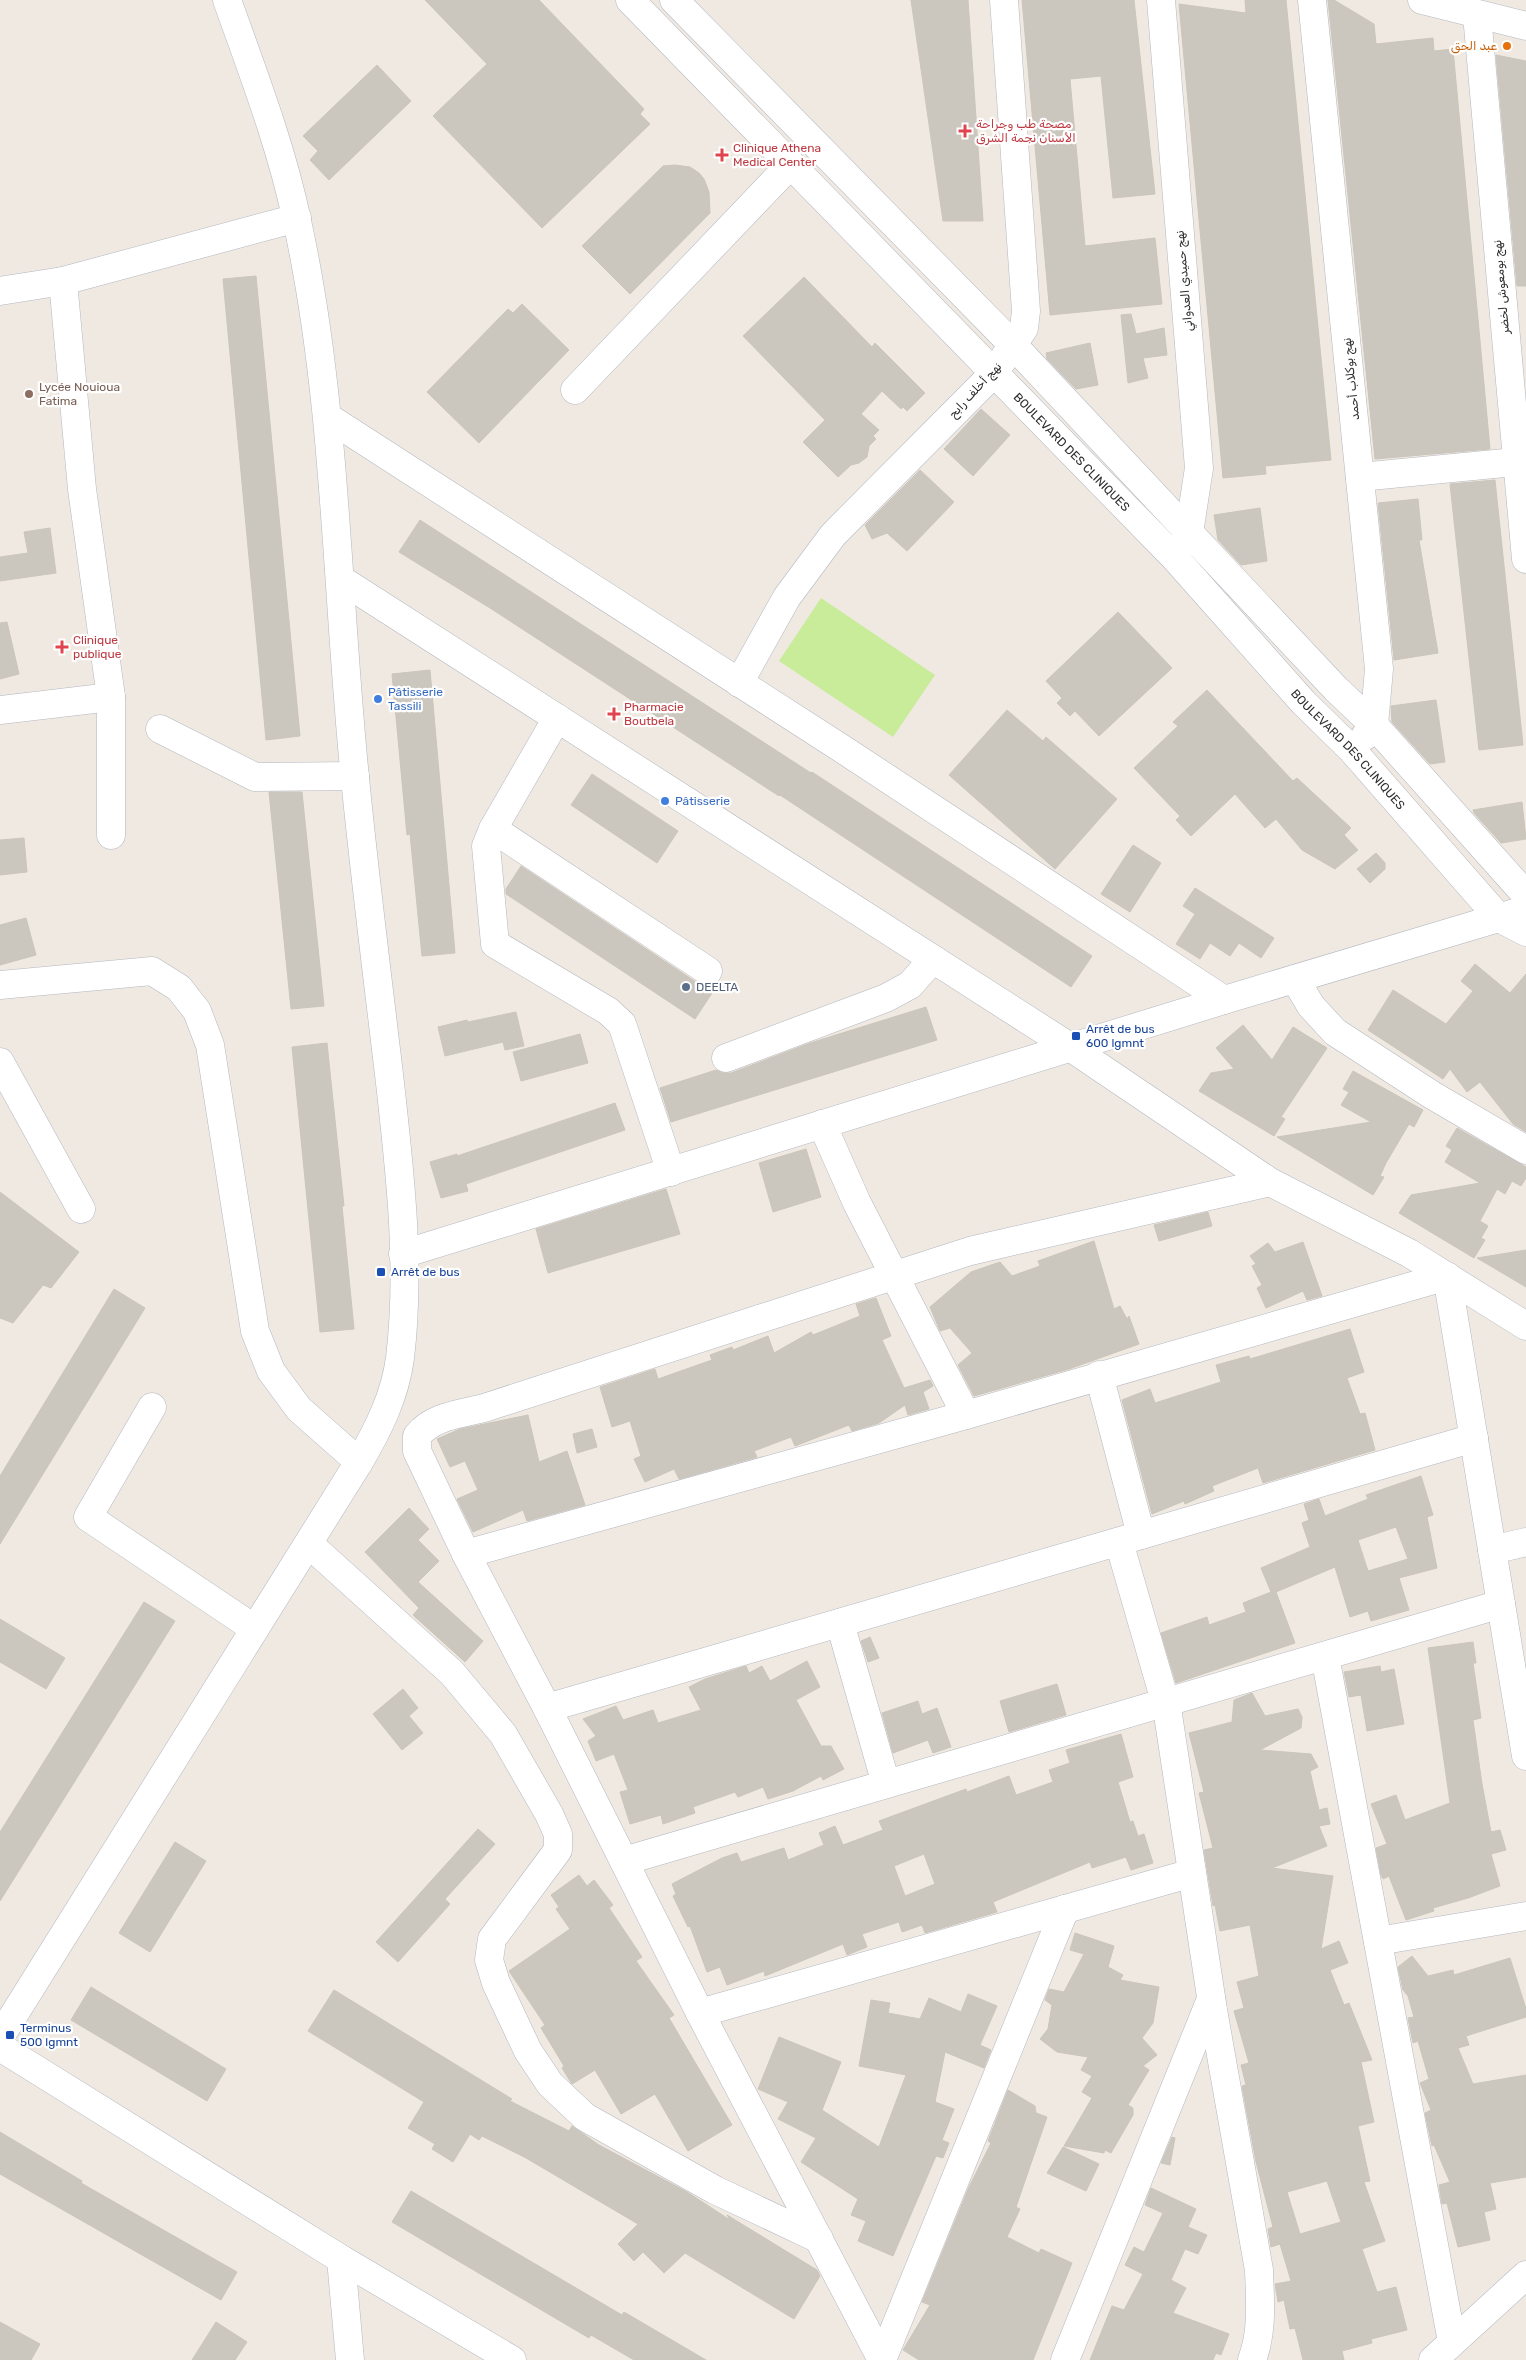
<svg xmlns="http://www.w3.org/2000/svg" width="1526" height="2360" font-family="Rubik,'Noto Naskh Arabic',sans-serif">
<rect width="100%" height="100%" fill="#efe9e1"/>
<polygon fill="#c9ec9a" points="821,598 935,675 893,737 779,661"/>
<g fill="#cbc7bf" stroke="#cbc5ba" fill-rule="evenodd">
<polygon points="425,0 539,0 644,109 640,114 650,124 542,228 433,116 487,64"/>
<polygon points="911,0 968,0 983,221 943,221"/>
<polygon points="1022,0 1134,0 1155,194 1113,198 1101,76 1070,79 1085,246 1155,238 1162,304 1050,315"/>
<polygon points="1245,0 1286,0 1331,460 1265,466 1266,474 1223,478 1179,4 1246,13"/>
<polygon points="1328,0 1334,0 1374,24 1376,44 1433,38 1434,51 1453,49 1490,449 1375,459"/>
<polygon points="1496,55 1526,61 1526,286 1517,286"/>
<polygon points="377,65 411,101 329,180 310,160 318,151 303,136"/>
<polygon points="675,165 690,167 699,173 704,179 709,192 710,213 630,294 582,246 663,166"/>
<polygon points="256,276 300,736 266,740 223,279"/>
<polygon points="804,277 872,347 875,343 925,393 907,411 903,407 901,409 882,391 861,414 879,430 873,436 876,439 869,446 867,457 859,463 851,465 838,477 803,442 825,420 743,336"/>
<polygon points="522,304 569,350 479,443 427,392 508,309 513,313"/>
<polygon points="1131,314 1136,334 1164,328 1167,355 1143,358 1148,378 1128,383 1121,315"/>
<polygon points="1090,343 1098,385 1076,389 1047,359 1046,353"/>
<polygon points="981,409 1010,435 973,476 944,449"/>
<polygon points="920,470 954,502 907,551 887,533 872,539 865,525"/>
<polygon points="1495,480 1523,745 1479,750 1450,484"/>
<polygon points="1418,499 1422,540 1419,540 1438,653 1394,660 1378,503"/>
<polygon points="1260,508 1267,561 1241,565 1218,540 1214,515"/>
<polygon points="420,520 811,773 812,772 1092,956 1071,987 780,795 779,796 490,608 399,552"/>
<polygon points="50,528 56,573 0,581 0,557 28,553 24,532"/>
<polygon points="1118,612 1172,668 1099,736 1075,711 1070,716 1057,703 1062,698 1046,681"/>
<polygon points="7,622 19,674 0,679 0,623"/>
<polygon points="430,670 455,953 422,956 410,834 407,835 392,674"/>
<polygon points="1207,690 1293,781 1297,778 1351,828 1344,835 1358,850 1335,869 1302,850 1276,819 1265,828 1235,794 1191,836 1176,820 1180,816 1134,768 1178,726 1173,722"/>
<polygon points="1436,700 1445,762 1430,764 1392,722 1391,706"/>
<polygon points="1007,710 1043,741 1046,737 1117,799 1055,869 949,775"/>
<polygon points="592,774 678,831 657,863 571,805"/>
<polygon points="269,792 302,792 324,1006 291,1009"/>
<polygon points="1522,802 1526,839 1501,843 1474,813 1473,810"/>
<polygon points="24,838 27,872 0,875 0,840"/>
<polygon points="1133,845 1161,863 1130,912 1101,894"/>
<polygon points="1376,853 1385,863 1385,869 1370,883 1357,869"/>
<polygon points="521,866 699,984 716,987 695,1019 506,894 506,889"/>
<polygon points="1195,888 1274,938 1261,958 1239,943 1230,956 1210,943 1200,959 1176,944 1195,914 1183,906"/>
<polygon points="26,918 36,955 0,965 0,925"/>
<polygon points="1475,964 1510,993 1526,974 1526,1132 1513,1124 1480,1082 1467,1092 1450,1069 1443,1079 1368,1030 1393,990 1446,1024 1473,991 1461,981"/>
<polygon points="926,1007 937,1040 671,1122 660,1088 716,1070 723,1073 731,1073 810,1043"/>
<polygon points="516,1012 524,1046 505,1050 503,1042 445,1056 438,1027 467,1020 468,1022"/>
<polygon points="1243,1025 1272,1060 1293,1027 1327,1048 1281,1117 1285,1119 1274,1136 1199,1091 1211,1073 1234,1069 1216,1048"/>
<polygon points="580,1034 588,1063 521,1081 513,1052"/>
<polygon points="327,1043 344,1206 342,1206 354,1329 320,1332 292,1047"/>
<polygon points="1353,1071 1423,1110 1414,1127 1409,1124 1386,1163 1380,1176 1384,1177 1373,1195 1277,1137 1371,1122 1341,1105 1349,1092 1343,1089"/>
<polygon points="615,1103 625,1130 466,1184 468,1191 441,1198 430,1162 457,1154 457,1156"/>
<polygon points="1457,1128 1526,1167 1526,1178 1521,1186 1512,1181 1505,1194 1497,1189 1480,1221 1488,1226 1481,1238 1485,1240 1474,1258 1399,1213 1411,1195 1480,1183 1445,1162 1452,1150 1446,1146"/>
<polygon points="806,1149 821,1197 773,1212 759,1163"/>
<polygon points="666,1189 680,1234 548,1273 536,1229"/>
<polygon points="0,1192 79,1252 51,1288 43,1285 13,1323 0,1318"/>
<polygon points="1208,1212 1212,1226 1159,1241 1154,1225"/>
<polygon points="1094,1241 1114,1309 1120,1306 1127,1319 1129,1316 1139,1344 1069,1369 974,1396 958,1365 972,1353 950,1328 940,1331 930,1307 971,1272 1000,1262 1012,1276 1040,1266 1038,1261"/>
<polygon points="1303,1242 1322,1296 1307,1300 1303,1291 1266,1308 1257,1288 1262,1285 1252,1266 1256,1264 1250,1256 1268,1243 1275,1252"/>
<polygon points="1526,1250 1526,1287 1477,1258"/>
<polygon points="114,1289 145,1308 0,1544 0,1476"/>
<polygon points="876,1298 891,1336 882,1340 904,1388 930,1380 933,1386 923,1392 929,1409 908,1415 905,1405 879,1423 852,1431 849,1425 795,1446 791,1437 754,1451 757,1457 679,1479 674,1469 645,1482 634,1459 641,1456 630,1421 612,1427 600,1387 655,1369 658,1379 712,1360 710,1355 732,1347 733,1350 768,1336 774,1353 811,1332 813,1335 860,1316 856,1304"/>
<polygon points="1350,1329 1364,1372 1347,1378 1360,1414 1365,1413 1375,1450 1263,1483 1258,1468 1212,1486 1214,1491 1185,1504 1184,1501 1152,1514 1122,1400 1150,1389 1155,1403 1221,1382 1216,1365 1249,1356 1250,1359"/>
<polygon points="528,1415 539,1462 567,1451 585,1505 527,1521 523,1510 473,1532 457,1499 478,1490 465,1461 450,1467 437,1439 460,1429"/>
<polygon points="592,1429 597,1447 577,1453 573,1434"/>
<path d="M 1421,1476 L 1433,1515 L 1427,1517 L 1437,1568 L 1399,1578 L 1409,1610 L 1371,1621 L 1368,1611 L 1350,1617 L 1335,1567 L 1276,1592 L 1295,1643 L 1176,1683 L 1161,1633 L 1207,1617 L 1209,1625 L 1246,1612 L 1243,1603 L 1271,1592 L 1261,1568 L 1310,1547 L 1302,1523 L 1309,1520 L 1304,1504 L 1319,1499 L 1325,1516 L 1368,1499 L 1366,1495 ZM 1396,1527 L 1408,1559 L 1368,1571 L 1358,1540 Z"/>
<polygon points="409,1508 429,1529 418,1540 439,1561 418,1582 483,1641 465,1662 413,1615 419,1608 365,1552"/>
<polygon points="144,1602 175,1621 0,1901 0,1832"/>
<polygon points="0,1619 65,1658 46,1689 0,1662"/>
<polygon points="870,1637 879,1658 868,1662 861,1641"/>
<polygon points="1473,1642 1476,1663 1473,1663 1481,1718 1473,1720 1482,1784 1491,1832 1500,1830 1506,1850 1491,1854 1500,1886 1468,1898 1433,1908 1434,1911 1406,1920 1389,1876 1383,1879 1381,1875 1376,1848 1387,1844 1371,1804 1396,1795 1405,1820 1450,1803 1428,1648"/>
<polygon points="807,1661 820,1687 796,1700 821,1746 831,1746 844,1769 823,1780 821,1776 793,1791 768,1799 763,1787 738,1797 735,1792 693,1807 695,1813 663,1824 661,1815 630,1824 620,1792 628,1790 614,1754 596,1761 588,1741 596,1736 583,1719 616,1706 623,1720 653,1710 658,1723 701,1710 689,1687 705,1679 746,1666 749,1673 762,1666 770,1681"/>
<polygon points="1380,1666 1381,1672 1394,1669 1404,1724 1367,1731 1361,1695 1349,1697 1344,1672"/>
<polygon points="1057,1684 1066,1715 1009,1732 1000,1701"/>
<polygon points="403,1689 418,1708 409,1716 423,1733 402,1750 373,1714"/>
<path d="M 1252,1693 L 1265,1716 L 1298,1709 L 1302,1717 L 1301,1728 L 1260,1750 L 1311,1754 L 1318,1767 L 1310,1771 L 1319,1810 L 1327,1808 L 1330,1824 L 1319,1826 L 1327,1846 L 1272,1868 L 1333,1876 L 1321,1949 L 1339,1941 L 1348,1963 L 1330,1970 L 1344,2005 L 1349,2003 L 1372,2060 L 1361,2062 L 1374,2122 L 1358,2126 L 1370,2181 L 1364,2182 L 1385,2241 L 1362,2249 L 1377,2292 L 1396,2287 L 1407,2330 L 1371,2339 L 1372,2343 L 1342,2351 L 1344,2360 L 1303,2360 L 1295,2328 L 1290,2329 L 1284,2300 L 1278,2302 L 1275,2284 L 1291,2281 L 1280,2244 L 1271,2247 L 1268,2229 L 1273,2227 L 1256,2162 L 1242,2086 L 1246,2085 L 1241,2065 L 1249,2063 L 1234,2011 L 1244,2008 L 1237,1982 L 1259,1976 L 1250,1925 L 1220,1931 L 1215,1905 L 1213,1906 L 1204,1850 L 1213,1848 L 1199,1793 L 1204,1792 L 1189,1733 L 1232,1722 L 1234,1700 ZM 1327,2181 L 1341,2222 L 1300,2234 L 1287,2192 Z"/>
<polygon points="918,1701 922,1714 937,1708 951,1747 933,1753 928,1740 893,1753 882,1713"/>
<path d="M 1121,1734 L 1133,1777 L 1118,1782 L 1130,1822 L 1133,1821 L 1138,1836 L 1144,1834 L 1153,1863 L 1131,1870 L 1126,1857 L 1092,1868 L 1090,1862 L 993,1902 L 997,1912 L 925,1933 L 922,1925 L 902,1932 L 899,1922 L 862,1934 L 867,1947 L 847,1955 L 843,1944 L 765,1976 L 764,1971 L 727,1985 L 720,1967 L 707,1972 L 690,1926 L 688,1927 L 673,1896 L 676,1894 L 672,1884 L 722,1858 L 737,1853 L 741,1862 L 784,1848 L 788,1860 L 824,1845 L 819,1833 L 835,1826 L 843,1845 L 883,1830 L 879,1821 L 966,1789 L 967,1792 L 1009,1776 L 1016,1795 L 1053,1782 L 1049,1770 L 1070,1763 L 1066,1750 ZM 924,1854 L 935,1884 L 905,1896 L 894,1866 Z"/>
<polygon points="478,1829 495,1844 445,1899 450,1904 398,1962 376,1942"/>
<polygon points="175,1842 206,1861 150,1952 119,1933"/>
<polygon points="579,1875 587,1886 594,1880 613,1905 609,1908 642,1957 636,1961 674,2015 669,2018 732,2125 688,2151 655,2094 621,2114 595,2070 572,2084 570,2081 562,2068 564,2066 541,2028 545,2025 509,1971 570,1929 556,1909 559,1907 551,1895"/>
<polygon points="1075,1933 1114,1946 1108,1967 1123,1975 1120,1980 1159,1987 1153,2023 1142,2038 1157,2055 1143,2066 1149,2070 1128,2105 1133,2108 1133,2115 1111,2153 1105,2150 1104,2153 1064,2146 1092,2098 1082,2092 1092,2076 1081,2070 1088,2057 1057,2052 1040,2039 1048,2029 1052,2005 1045,2000 1049,1989 1064,1992 1084,1954 1070,1950"/>
<polygon points="1412,1956 1428,1976 1453,1970 1454,1975 1510,1958 1526,2009 1526,2017 1466,2036 1469,2045 1458,2048 1473,2084 1526,2075 1526,2177 1490,2183 1496,2209 1484,2212 1490,2240 1458,2247 1447,2203 1442,2204 1439,2185 1450,2182 1434,2145 1432,2146 1425,2113 1431,2110 1420,2083 1429,2079 1418,2041 1413,2043 1408,2018 1414,2017 1408,1996 1403,1990 1398,1967"/>
<polygon points="91,1987 226,2069 207,2101 71,2020"/>
<polygon points="334,1990 512,2099 510,2101 569,2131 572,2126 599,2145 687,2192 730,2220 727,2215 817,2270 820,2276 794,2319 685,2253 664,2273 643,2252 634,2261 618,2244 638,2224 526,2158 482,2136 479,2140 470,2134 453,2162 432,2149 435,2144 408,2128 424,2102 308,2031"/>
<polygon points="968,1994 997,2006 980,2045 991,2050 984,2068 945,2052 935,2102 954,2109 942,2140 949,2143 943,2158 936,2156 893,2256 858,2241 866,2221 851,2215 858,2199 801,2162 816,2138 778,2119 788,2102 758,2089 779,2037 841,2062 822,2110 879,2147 906,2075 859,2066 871,2000 890,2003 888,2013 920,2019 929,1998 961,2012"/>
<polygon points="1008,2090 1035,2106 1036,2113 1047,2117 1016,2207 1020,2209 1007,2237 1039,2253 1041,2249 1072,2263 1033,2360 919,2360 903,2350 930,2305 922,2302 969,2187 991,2143 988,2141"/>
<polygon points="0,2132 82,2181 81,2183 237,2272 221,2300 0,2174"/>
<polygon points="1172,2137 1175,2138 1170,2165 1161,2163"/>
<polygon points="1063,2147 1099,2164 1086,2191 1047,2173"/>
<polygon points="1151,2188 1196,2209 1188,2227 1207,2235 1198,2254 1185,2249 1171,2280 1186,2288 1173,2313 1229,2334 1221,2355 1216,2353 1213,2360 1090,2360 1112,2306 1124,2310 1143,2274 1125,2265 1134,2247 1144,2252 1163,2213 1145,2205"/>
<polygon points="411,2191 622,2315 624,2312 706,2360 634,2360 591,2335 589,2338 392,2222"/>
<polygon points="0,2322 40,2344 31,2360 0,2360"/>
<polygon points="216,2322 247,2342 235,2360 192,2360"/>
</g>
<g fill="none" stroke-linecap="round" stroke-linejoin="round">
<defs>
<g id="minor">
<path id="s1" d="M 630,0 L 1175,558 L 1303,702 L 1352,750 L 1499,918 L 1526,932"/>
<polyline points="674,0 1014,346 1336,689 1374,725 1526,895"/>
<polyline points="1161,0 1199,468 1189,533 1183,544"/>
<polyline points="1312,0 1379,669 1374,725 1365,736"/>
<polyline points="1422,0 1526,26"/>
<polyline points="1477,15 1526,559"/>
<polyline points="0,291 63,281"/>
<polyline points="575,390 791,164"/>
<polyline points="329,418 844,750 1224,1000"/>
<polyline points="1360,477 1526,461"/>
<polyline points="340,579 1070,1047 1270,1182 1409,1253 1526,1326"/>
<polyline points="739,683 787,597 833,535 994,373 1024,328 1026,311 1004,0"/>
<polyline points="111,697 111,835"/>
<polyline points="0,710 111,697 82,489 63,281 297,218"/>
<polyline points="557,718 493,829 486,846 495,944 608,1011 622,1024 671,1172"/>
<polyline points="160,729 255,777 355,776"/>
<polyline points="493,829 708,971"/>
<polyline points="1295,979 1311,1006 1335,1032 1432,1095 1526,1150"/>
<polyline points="0,985 152,971 179,988 197,1011 210,1045 255,1331 271,1371 299,1409 359,1462"/>
<polyline points="726,1058 886,998 910,985 933,959"/>
<polyline points="0,1062 81,1209"/>
<polyline points="822,1124 857,1203 966,1415"/>
<polyline points="403,1254 1224,1000 1515,913"/>
<polyline points="1099,1375 1141,1535"/>
<polyline points="152,1407 88,1517 255,1629"/>
<path d="M 1119,1542 L 1167,1708 L 1213,2010 L 1259,2270 C 1260,2301 1263,2331 1252,2360"/>
<polyline points="309,1544 452,1673 503,1734 549,1814 558,1834 558,1850 492,1939 489,1960 496,1983 528,2051 550,2084 585,2117 715,2190 819,2239"/>
<polyline points="1492,1550 1526,1542"/>
<polyline points="466,1554 966,1415 1447,1276 1526,1756"/>
<polyline points="840,1623 886,1784"/>
<polyline points="1325,1656 1452,2342"/>
<polyline points="547,1708 1474,1438"/>
<polyline points="624,1861 1501,1604"/>
<polyline points="1378,1941 1526,1916"/>
<polyline points="700,2013 1192,1873"/>
<path d="M 0,2037 L 359,1462 C 378,1430 395,1396 400,1358 C 411,1267 400,1173 390,1083 C 378,981 365,880 355,778 C 336,592 337,404 297,221 C 281,145 253,73 227,0"/>
<polyline points="0,2047 341,2259 512,2360"/>
<polyline points="341,2259 350,2360"/>
<path d="M 882,2360 L 700,2013 L 547,1708 L 466,1554 L 417,1451 L 417,1436 C 433,1416 460,1414 484,1408 L 970,1251 L 1270,1182"/>
<polyline points="882,2360 1065,1909"/>
<polyline points="1065,2360 1211,1999"/>
<polyline points="1433,2360 1526,2275"/>
</g>
</defs>
<use href="#minor" stroke="#b4b7c1" stroke-width="29"/>
<use href="#minor" stroke="#fff" stroke-width="28"/>
</g>
<circle fill="#e8710a" stroke="#fff" stroke-width="2" cx="1507" cy="46" r="5"/>
<g fill="#e0444e" stroke="#fff" stroke-width="2">
<path d="M962.5 123.5h5v5h5v5h-5v5h-5v-5h-5v-5h5z"/>
<path d="M719.5 147.5h5v5h5v5h-5v5h-5v-5h-5v-5h5z"/>
<path d="M59.5 639.5h5v5h5v5h-5v5h-5v-5h-5v-5h5z"/>
<path d="M611.5 706.5h5v5h5v5h-5v5h-5v-5h-5v-5h5z"/>
</g>
<circle fill="#8d6e63" stroke="#fff" stroke-width="2" cx="29" cy="394" r="5"/>
<g fill="#3f7fe0" stroke="#fff" stroke-width="2">
<circle cx="378" cy="699" r="5"/>
<circle cx="665" cy="801" r="5"/>
</g>
<circle fill="#5c6f8a" stroke="#fff" stroke-width="2" cx="686" cy="987" r="5"/>
<g fill="#1a4fb4" stroke="#fff" stroke-width="2">
<rect x="1071" y="1031" width="10" height="10" rx="2.5"/>
<rect x="376" y="1267" width="10" height="10" rx="2.5"/>
<rect x="5" y="2030" width="10" height="10" rx="2.5"/>
</g>
<g text-anchor="middle" stroke-width="4.5" stroke-linejoin="round" paint-order="stroke">
<g font-size="12" fill="#c56008" stroke="#fff" text-anchor="end">
<text x="1497" y="50">عبد الحق</text>
</g>
<g font-size="12" fill="#be3a42" stroke="#fff" text-anchor="start">
<text x="976" y="128">مصحة طب وجراحة<tspan x="976" dy="14">الأسنان نجمة الشرق</tspan></text>
<text x="733" y="152">Clinique Athena<tspan x="733" dy="14">Medical Center</tspan></text>
<text x="73" y="644">Clinique<tspan x="73" dy="14">publique</tspan></text>
<text x="624" y="711">Pharmacie<tspan x="624" dy="14">Boutbela</tspan></text>
</g>
<g font-size="12" fill="#2e2e2e" stroke="#fff">
<text transform="translate(1184 281) rotate(-95)" y="4">نهج حميدي العدواني</text>
<text transform="translate(1501 287) rotate(-95)" y="4">نهج بومعوش لخضر</text>
<text transform="translate(1351 379) rotate(-96)" y="4">نهج بوكلاب أحمد</text>
<text transform="translate(975 390) rotate(-47)" y="4">نهج أخلف رابح</text>
<text dy="4" stroke="none"><textPath href="#s1" startOffset="632">BOULEVARD DES CLINIQUES</textPath></text>
<text dy="4" stroke="none"><textPath href="#s1" startOffset="1038">BOULEVARD DES CLINIQUES</textPath></text>
</g>
<g font-size="12" fill="#785e54" stroke="#fff" text-anchor="start">
<text x="39" y="391">Lycée Nouioua<tspan x="39" dy="14">Fatima</tspan></text>
</g>
<g font-size="12" fill="#366cbe" stroke="#fff" text-anchor="start">
<text x="388" y="696">Pâtisserie<tspan x="388" dy="14">Tassili</tspan></text>
<text x="675" y="805">Pâtisserie</text>
</g>
<g font-size="12" fill="#4e5e75" stroke="#fff" text-anchor="start">
<text x="696" y="991">DEELTA</text>
</g>
<g font-size="12" fill="#164399" stroke="#fff" text-anchor="start">
<text x="1086" y="1033">Arrêt de bus<tspan x="1086" dy="14">600 lgmnt</tspan></text>
<text x="391" y="1276">Arrêt de bus</text>
<text x="20" y="2032">Terminus<tspan x="20" dy="14">500 lgmnt</tspan></text>
</g>
</g>
</svg>
